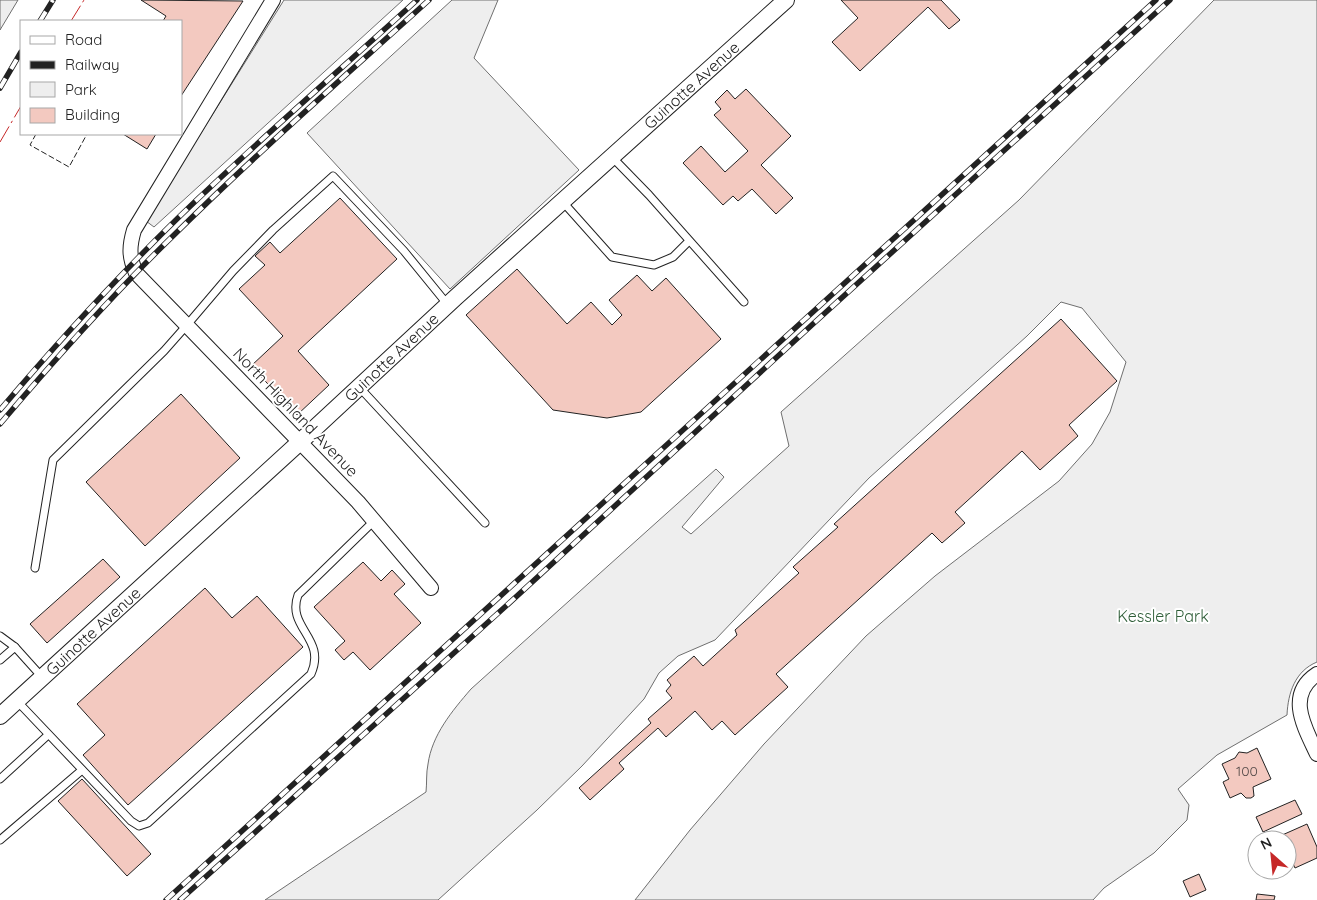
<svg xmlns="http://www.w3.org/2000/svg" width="1317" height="900" font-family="Quicksand,sans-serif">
<rect width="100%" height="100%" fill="#fff"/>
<g fill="#eee" stroke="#6f6f6f">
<polygon points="0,0 18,0 0,30"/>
<polygon points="284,0 403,0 154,227 146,221"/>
<polygon points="452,0 498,0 474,58 579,170 450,289 307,133"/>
<path d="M 1214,0 L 1317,0 L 1317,662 C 1295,671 1288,693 1287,715 L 1217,755 L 1178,789 L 1189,805 L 1187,820 L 1154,853 L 1104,888 L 1093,900 L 635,900 L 690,830 L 764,744 L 866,636 L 935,576 L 1059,481 L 1092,444 L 1110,412 L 1126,362 L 1082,308 L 1061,302 L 1027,336 L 869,478 L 715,640 L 678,656 L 659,673 L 644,699 L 582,766 L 537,810 L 438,900 L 265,900 L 426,792 C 427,783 426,773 428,764 C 432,735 452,711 471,689 L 716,469 L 724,477 L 682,527 L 691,534 L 789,446 L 781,412 L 1019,200 Z"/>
</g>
<g fill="#f3c9c0" stroke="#222">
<polygon points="141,0 243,1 181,96 181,21 163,21 166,16"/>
<polygon points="841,0 941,0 960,20 949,29 928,7 860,71 832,42 858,18"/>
<polygon points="746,89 791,136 761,165 793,198 776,214 752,189 738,201 733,196 723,205 683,163 701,146 725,172 748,151 714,115 721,109 715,102 727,90 735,99"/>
<polygon points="123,134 156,134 147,149"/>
<polygon points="340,198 397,259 298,351 329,385 297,415 251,366 283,336 239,289 265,265 255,256 270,242 280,253"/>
<polygon points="517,269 567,324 591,302 612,325 622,315 609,300 637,275 652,291 666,278 721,339 641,412 607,418 553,410 466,315"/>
<polygon points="1061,319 1117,381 1069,425 1078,436 1040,470 1022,451 955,512 965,523 942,543 932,533 776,674 788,687 735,735 722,721 712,730 695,711 666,737 658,728 619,763 624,769 590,800 579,788 651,723 648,719 672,698 666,691 671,685 667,680 694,656 703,666 737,635 735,630 799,573 793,567 838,527 834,524"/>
<polygon points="181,394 240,458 145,546 86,482"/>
<polygon points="103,559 120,577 47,643 30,624"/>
<polygon points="363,562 381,581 392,570 405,584 394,594 421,623 370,670 353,652 344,660 335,650 345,641 314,607"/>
<polygon points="205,588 232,618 257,596 303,647 128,805 83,755 105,735 77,704"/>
<polygon points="1257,748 1271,779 1253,787 1254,796 1251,798 1246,798 1241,793 1230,798 1223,782 1229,779 1222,764 1235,758 1239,752 1247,753"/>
<polygon points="82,779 151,854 127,876 58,801"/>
<polygon points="1295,800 1302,814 1263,832 1256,817"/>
<polygon points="1307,824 1317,847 1317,858 1295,868 1287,851 1287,840 1282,840 1280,836"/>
<polygon points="1199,874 1206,890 1190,897 1183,881"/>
<polygon points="1257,894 1275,896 1274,900 1256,900"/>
</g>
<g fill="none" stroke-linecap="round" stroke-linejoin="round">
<defs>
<g id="service">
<polyline points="612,157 649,195 744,302"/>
<polyline points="562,201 612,257 654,265 673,257 689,241"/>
<polyline points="360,388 485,523"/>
<polyline points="35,568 53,460 164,351 187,325 233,271 273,230 333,176 404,251 448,305"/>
<polyline points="0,636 15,647"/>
<polyline points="0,660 15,647 42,677"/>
<path d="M 17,701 L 131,821 L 139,826 L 148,823 L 311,674 C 327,638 286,628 298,595 L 374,521"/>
<polyline points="0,779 48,735"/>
<polyline points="0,840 82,770"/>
</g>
<g id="minor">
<path d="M 273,0 L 134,230 C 129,247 129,257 136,273 L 358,502 L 431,588"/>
<path d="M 1317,674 C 1285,695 1305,728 1317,754"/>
</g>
<g id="tertiary">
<path id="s1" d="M 0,716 L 301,441 L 455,298 L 786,0"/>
</g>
</defs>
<use href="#service" stroke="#222" stroke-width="9"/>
<use href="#minor" stroke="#222" stroke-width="16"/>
<use href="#tertiary" stroke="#222" stroke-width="18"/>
<use href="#service" stroke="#fff" stroke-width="7"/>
<use href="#minor" stroke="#fff" stroke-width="14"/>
<use href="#tertiary" stroke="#fff" stroke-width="16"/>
<defs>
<g id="rail">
<polyline points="40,21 53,0"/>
<polyline points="0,88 21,52"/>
<path d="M 0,410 C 68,330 140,252 218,180 C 283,119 351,60 417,0"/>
<path d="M 0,424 C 56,358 114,293 176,233 C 258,152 344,77 429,0"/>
<polyline points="166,900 1156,0"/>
<polyline points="180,900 506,606 814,323 1170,0"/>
</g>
</defs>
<use href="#rail" stroke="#222" stroke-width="5.5"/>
<use href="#rail" stroke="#fff" stroke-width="4" stroke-dasharray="11" stroke-linecap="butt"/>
<polyline stroke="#222" stroke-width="1" stroke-dasharray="6 2.5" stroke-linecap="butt" points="36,134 30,145 69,167 87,134"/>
<g stroke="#c62828" stroke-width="1" stroke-dasharray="18 4 2.5 4" stroke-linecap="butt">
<polyline points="71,21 84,0"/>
<polyline points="0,142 21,106"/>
</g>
</g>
<g text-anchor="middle" stroke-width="4" stroke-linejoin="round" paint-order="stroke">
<g font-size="14" fill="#564c4a">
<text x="1247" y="776">100</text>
</g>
<g font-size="16" fill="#222" stroke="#fff">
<text dy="6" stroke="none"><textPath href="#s1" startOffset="936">Guinotte Avenue</textPath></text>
<text dy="6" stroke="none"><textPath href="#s1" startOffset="531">Guinotte Avenue</textPath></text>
<text transform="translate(296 412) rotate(46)" y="6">North Highland Avenue</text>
<text dy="6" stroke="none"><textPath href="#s1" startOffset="126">Guinotte Avenue</textPath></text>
</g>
<g font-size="16" fill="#2f5e38" stroke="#fff">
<text x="1163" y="622">Kessler Park</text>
</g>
</g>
<rect x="20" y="20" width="162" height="115" fill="#ffffff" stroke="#a7a7a7"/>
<rect x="30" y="36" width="25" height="8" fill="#ffffff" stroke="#a7a7a7"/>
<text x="65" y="45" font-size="15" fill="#222222">Road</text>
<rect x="30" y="61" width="25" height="8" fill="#222222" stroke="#a7a7a7"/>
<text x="65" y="70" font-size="15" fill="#222222">Railway</text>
<rect x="30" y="82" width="25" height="15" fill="#eeeeee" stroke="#a7a7a7"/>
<text x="65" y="95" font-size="15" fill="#222222">Park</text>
<rect x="30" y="108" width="25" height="15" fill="#f3c9c0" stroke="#a7a7a7"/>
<text x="65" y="120" font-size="15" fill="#222222">Building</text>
<g transform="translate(1272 855) rotate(333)"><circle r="24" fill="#ffffff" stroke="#a7a7a7"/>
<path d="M0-4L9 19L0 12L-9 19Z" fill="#c62828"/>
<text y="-8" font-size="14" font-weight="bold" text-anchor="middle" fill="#222222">N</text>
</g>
</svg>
